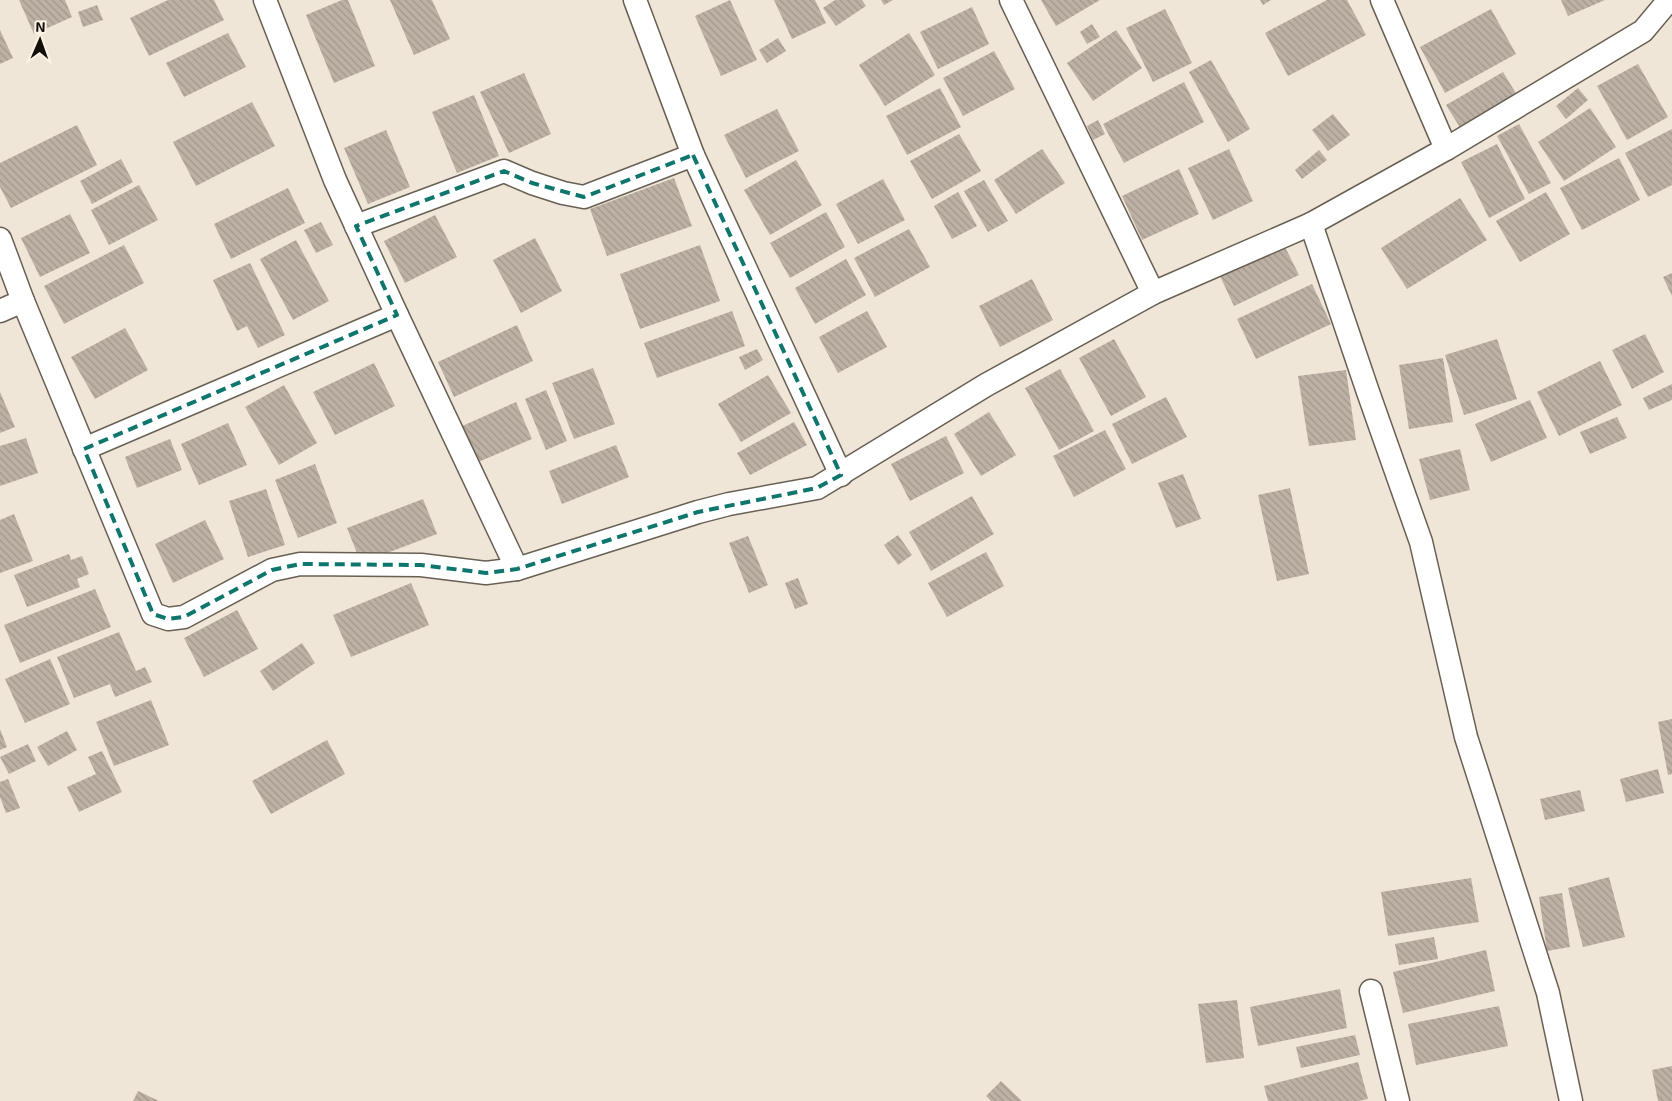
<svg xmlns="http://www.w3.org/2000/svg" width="1672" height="1101" font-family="'Exo 2',sans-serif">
<defs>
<pattern id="building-back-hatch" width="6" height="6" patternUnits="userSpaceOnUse" patternTransform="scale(1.25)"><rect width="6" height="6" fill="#bdb1a5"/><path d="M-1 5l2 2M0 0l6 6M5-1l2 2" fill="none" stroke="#a2978d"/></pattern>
</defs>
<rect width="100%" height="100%" fill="#efe6d7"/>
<g fill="url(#building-back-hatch)">
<polygon points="19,0 65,0 72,17 34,34"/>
<polygon points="168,0 214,0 224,20 149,56 130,18"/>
<polygon points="342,0 348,0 375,66 334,83 306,15"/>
<polygon points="390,0 432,0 450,39 414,55"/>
<polygon points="730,0 757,60 721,76 695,16"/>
<polygon points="774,0 815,0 826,23 792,39"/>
<polygon points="835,0 862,0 866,6 836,26 823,8"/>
<polygon points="881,0 893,0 884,5"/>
<polygon points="1041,0 1100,0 1056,26"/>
<polygon points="1260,0 1271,0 1263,5"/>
<polygon points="1327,0 1347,0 1366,35 1288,76 1265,33"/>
<polygon points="1561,0 1605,0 1568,16"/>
<polygon points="97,5 103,20 83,27 78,12"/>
<polygon points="972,7 989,44 938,69 920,32"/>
<polygon points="1165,9 1192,63 1153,82 1126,28"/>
<polygon points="1491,9 1516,54 1445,93 1420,47"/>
<polygon points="1092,24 1100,37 1087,44 1080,32"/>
<polygon points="0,30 13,58 0,64"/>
<polygon points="1116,30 1142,68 1093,101 1067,63"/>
<polygon points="228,33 246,67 184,97 166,63"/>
<polygon points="909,33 935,75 885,106 859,65"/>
<polygon points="778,38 786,51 767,63 759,50"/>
<polygon points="994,51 1015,89 963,116 943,78"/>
<polygon points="1211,60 1250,129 1228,142 1189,72"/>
<polygon points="1638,64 1668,117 1627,140 1597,86"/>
<polygon points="1503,72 1517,95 1461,129 1446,105"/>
<polygon points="524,73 551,134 509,153 480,92"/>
<polygon points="1184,82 1204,122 1124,163 1103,124"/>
<polygon points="940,88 961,127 907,155 886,116"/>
<polygon points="1578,88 1588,100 1566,119 1556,106"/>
<polygon points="474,95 499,156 457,173 432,112"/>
<polygon points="252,102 275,146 196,186 173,142"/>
<polygon points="1590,108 1616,147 1564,181 1538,142"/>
<polygon points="777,109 799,151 746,178 724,135"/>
<polygon points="1333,114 1350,135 1328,151 1312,130"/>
<polygon points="1098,120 1105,134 1093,140 1087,126"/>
<polygon points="1519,124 1551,183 1529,194 1497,136"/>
<polygon points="77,125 97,165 11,208 0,187 0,163"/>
<polygon points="1672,129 1672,185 1648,197 1625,153"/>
<polygon points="386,130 410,187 368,204 344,148"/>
<polygon points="959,134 981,171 932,199 910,161"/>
<polygon points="1497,144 1525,199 1489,218 1461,162"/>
<polygon points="1042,149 1065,183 1016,214 994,180"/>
<polygon points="1229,149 1253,201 1213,220 1188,168"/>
<polygon points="1319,150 1327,160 1302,179 1295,170"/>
<polygon points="1619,158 1640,200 1582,230 1560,188"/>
<polygon points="121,159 133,182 92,204 80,181"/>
<polygon points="796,160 822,205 770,235 744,190"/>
<polygon points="1179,169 1199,214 1142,240 1122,196"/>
<polygon points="674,178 692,226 607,256 590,209"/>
<polygon points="883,179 905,220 858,244 836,204"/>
<polygon points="984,180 1008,221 988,232 964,191"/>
<polygon points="139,185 158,220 109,245 91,210"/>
<polygon points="288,188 305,223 231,259 214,224"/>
<polygon points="958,192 977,226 952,239 934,206"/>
<polygon points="1546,192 1570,234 1520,262 1496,221"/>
<polygon points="1460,198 1487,240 1407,289 1381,248"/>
<polygon points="826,212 845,247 790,278 770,243"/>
<polygon points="70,214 90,253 40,277 21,238"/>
<polygon points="435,215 457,257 405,283 384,241"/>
<polygon points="321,222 333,245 316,253 304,230"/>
<polygon points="909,229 930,267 875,297 854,258"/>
<polygon points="535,238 562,291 521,313 493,260"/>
<polygon points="296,240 329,301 293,320 260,259"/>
<polygon points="124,245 144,283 64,324 44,286"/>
<polygon points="700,245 720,301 640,329 620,274"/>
<polygon points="1284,245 1299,275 1234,306 1220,276"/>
<polygon points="846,259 866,295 815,324 795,288"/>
<polygon points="250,263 285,335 258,348 247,326 237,331 213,280"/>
<polygon points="1672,273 1672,296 1663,277"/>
<polygon points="1032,279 1053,320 1000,347 979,306"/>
<polygon points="1312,284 1331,324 1256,359 1237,319"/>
<polygon points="732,311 745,346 657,378 644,343"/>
<polygon points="867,311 887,347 838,373 819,337"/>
<polygon points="517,325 533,361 454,397 438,362"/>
<polygon points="125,328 148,370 95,399 71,357"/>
<polygon points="1645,334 1664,372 1632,389 1612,350"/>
<polygon points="1114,339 1146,397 1111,416 1079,358"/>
<polygon points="1497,339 1517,399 1464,415 1445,355"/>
<polygon points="757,349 763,360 745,370 739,357"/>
<polygon points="1443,358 1453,422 1409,429 1399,365"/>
<polygon points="1600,361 1622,405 1559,436 1537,392"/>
<polygon points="374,363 395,406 335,435 313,392"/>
<polygon points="593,368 615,424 574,439 552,383"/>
<polygon points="1060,369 1094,431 1059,450 1025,388"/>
<polygon points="1346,370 1356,440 1309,446 1298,376"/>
<polygon points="768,375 791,413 741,442 718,404"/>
<polygon points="1672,384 1672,400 1649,410 1643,398"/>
<polygon points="284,385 317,443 279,465 245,407"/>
<polygon points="546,390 567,441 546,450 525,399"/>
<polygon points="0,392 15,427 0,433"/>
<polygon points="1166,397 1187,437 1132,464 1112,424"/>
<polygon points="1530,400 1547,438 1491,462 1475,424"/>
<polygon points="516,402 532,439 476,463 460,427"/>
<polygon points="989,412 1016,455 981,476 954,434"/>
<polygon points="1617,417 1627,438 1590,454 1580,432"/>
<polygon points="794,422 807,445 750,475 737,453"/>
<polygon points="228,423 247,465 199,485 181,444"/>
<polygon points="1105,430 1126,469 1074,497 1053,456"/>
<polygon points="946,436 964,473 910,501 891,464"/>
<polygon points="26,438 38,473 0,486 0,446"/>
<polygon points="170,439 182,470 137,488 125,457"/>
<polygon points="616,445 629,477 562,504 549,471"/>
<polygon points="1460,449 1470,490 1430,500 1419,459"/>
<polygon points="315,464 337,523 298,538 275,480"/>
<polygon points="1183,474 1201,519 1176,528 1158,483"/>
<polygon points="1290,488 1309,574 1277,581 1258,495"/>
<polygon points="266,489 285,545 248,557 229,501"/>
<polygon points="972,496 994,534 931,571 909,532"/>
<polygon points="423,499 437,534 361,563 347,528"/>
<polygon points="14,514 33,561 0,573 0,520"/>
<polygon points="205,520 224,559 173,583 155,544"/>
<polygon points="898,535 912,555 898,565 884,545"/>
<polygon points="748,536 768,585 749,593 729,543"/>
<polygon points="986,552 1004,586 947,617 928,583"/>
<polygon points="69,554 71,560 82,556 89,574 77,579 80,587 27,607 14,575"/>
<polygon points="798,578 808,604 795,609 785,583"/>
<polygon points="411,583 429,625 351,657 333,615"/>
<polygon points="95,589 111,627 20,663 4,625"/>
<polygon points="237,610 258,649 204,677 184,638"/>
<polygon points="119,632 136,671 145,667 152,682 115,697 110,684 74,698 57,657"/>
<polygon points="302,643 315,663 273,691 260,671"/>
<polygon points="50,659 70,704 25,723 5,679"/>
<polygon points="151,700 169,745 114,766 96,722"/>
<polygon points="1672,719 1672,774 1668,775 1658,722"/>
<polygon points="0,729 7,747 0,750"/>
<polygon points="67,731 77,750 48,766 37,747"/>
<polygon points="327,740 345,774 271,814 252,781"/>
<polygon points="28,744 36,761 9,774 0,757"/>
<polygon points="102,751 122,792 79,812 67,787 96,774 88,757"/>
<polygon points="1658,769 1664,793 1626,802 1620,779"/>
<polygon points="8,779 20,808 6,813 0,797 0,782"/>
<polygon points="1580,790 1585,811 1545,820 1540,799"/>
<polygon points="1609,877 1625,937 1583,947 1568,888"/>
<polygon points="1471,878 1479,922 1388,936 1381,892"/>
<polygon points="1562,893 1570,947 1547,951 1539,897"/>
<polygon points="1434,937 1438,959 1399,965 1395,944"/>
<polygon points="1486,950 1495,991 1403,1013 1393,972"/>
<polygon points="1340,989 1347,1028 1258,1046 1250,1007"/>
<polygon points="1237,1000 1244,1058 1206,1063 1198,1004"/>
<polygon points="1499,1006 1508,1046 1416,1065 1408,1024"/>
<polygon points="1355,1035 1360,1055 1301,1068 1296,1047"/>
<polygon points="1358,1062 1368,1099 1358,1101 1268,1101 1264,1086"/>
<polygon points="1672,1066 1672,1101 1658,1101 1652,1070"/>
<polygon points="1001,1081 1022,1101 991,1101 986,1096"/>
<polygon points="138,1091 159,1101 133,1101"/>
</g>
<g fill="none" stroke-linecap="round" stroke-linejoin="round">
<defs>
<g id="street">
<polyline points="265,0 335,180 397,315 517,569"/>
<polyline points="635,0 693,155 841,475"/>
<polyline points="1011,0 1153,293"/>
<polyline points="1382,0 1446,149"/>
<polyline points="1311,224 1368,392 1421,542 1466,737 1548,993 1571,1101"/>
<polyline points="356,226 504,171 532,183 563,193 584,197 693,155"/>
<polyline points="0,239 23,301 153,614 168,619 184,617 272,570 300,564 421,565 486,573 517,569 698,512 729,504 817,488 986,385 1153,293 1311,224 1446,149 1643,31 1669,0"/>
<polyline points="0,311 23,301"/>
<polyline points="84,449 397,315"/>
<polyline points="1371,991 1398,1101"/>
</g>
</defs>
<use href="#street" stroke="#686053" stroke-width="25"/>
<use href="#street" stroke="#fff" stroke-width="22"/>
</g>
<path fill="none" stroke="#0f766e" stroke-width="4" stroke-dasharray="10 6" stroke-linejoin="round" d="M 693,155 L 841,475 L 817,488 L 698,512 L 517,569 L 486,573 L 421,565 L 300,564 L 272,570 L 184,617 L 168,619 L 153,614 L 84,449 L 397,315 L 356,226 L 504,171 L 532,183 L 584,197 Z"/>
<g transform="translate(40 40) rotate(2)" stroke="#fcf3e4" stroke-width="4" paint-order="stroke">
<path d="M0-4L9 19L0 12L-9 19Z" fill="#13100b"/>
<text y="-8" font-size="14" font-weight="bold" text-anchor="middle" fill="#13100b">N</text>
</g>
</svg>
